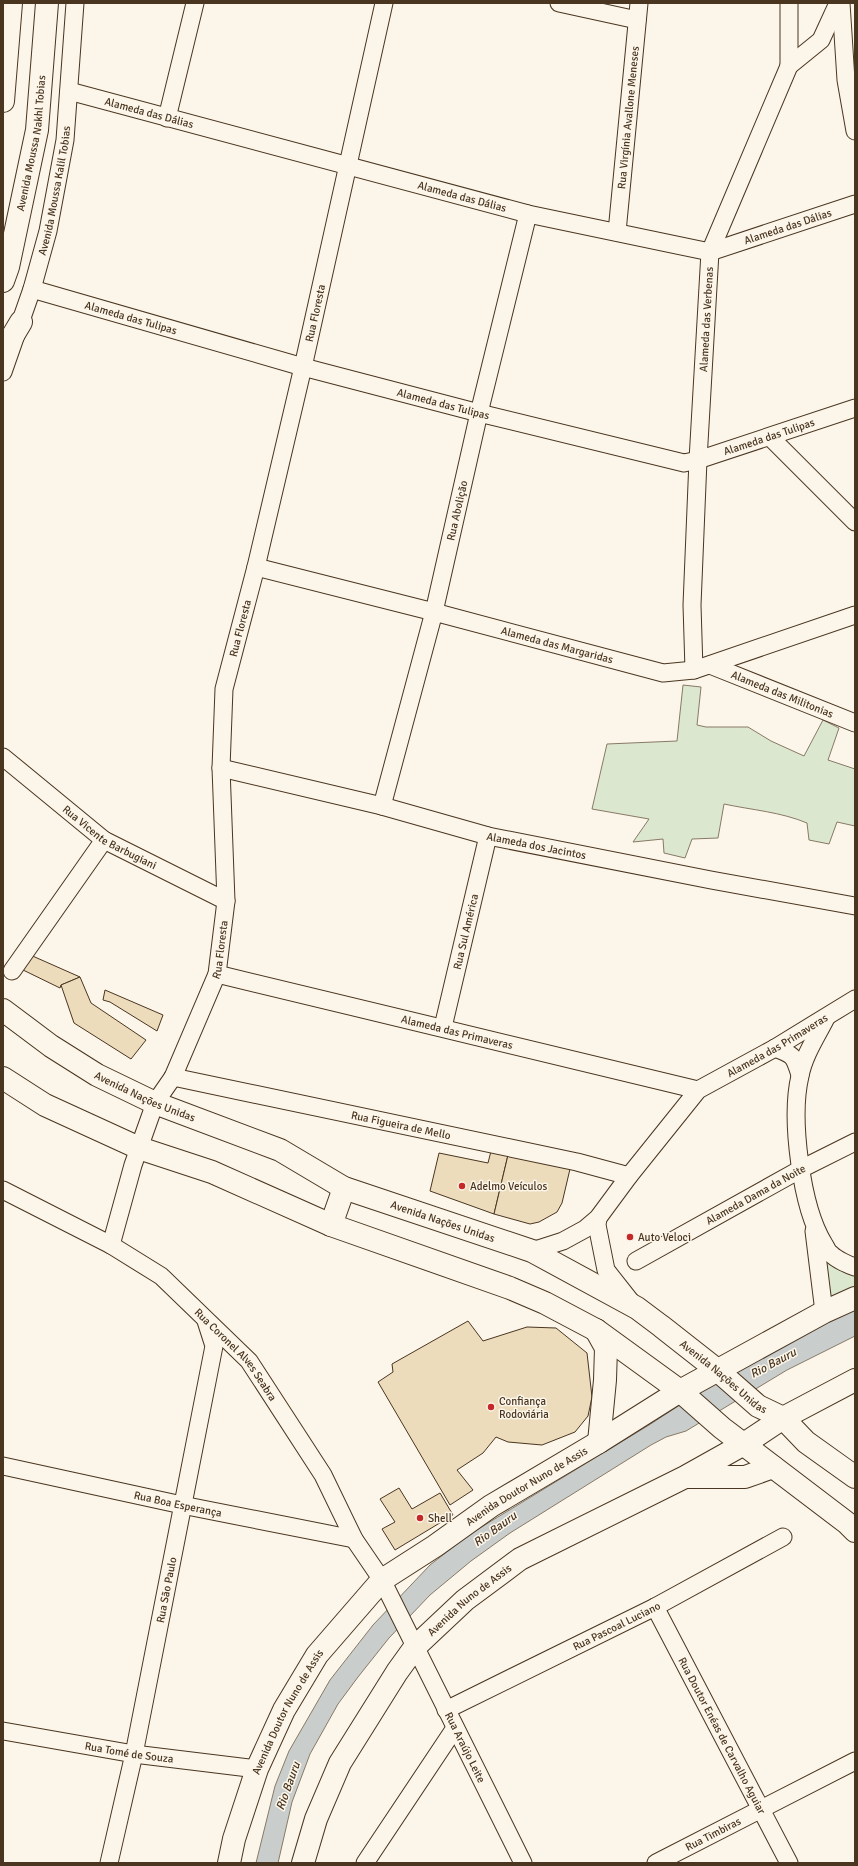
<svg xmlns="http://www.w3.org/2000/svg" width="858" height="1866" font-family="Signika,sans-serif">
<rect width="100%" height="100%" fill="#fbf6e9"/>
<g fill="#dce7d0" stroke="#887966">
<path d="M 683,685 L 701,687 L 697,725 L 706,727 L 748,727 L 771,741 L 804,756 L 823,720 L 839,728 L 828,760 L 855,769 L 855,826 L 837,822 L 829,844 L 809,840 L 807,823 C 781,812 752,810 724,804 L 718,838 L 692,839 L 685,858 L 664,853 L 663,839 L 633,842 L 649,819 L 592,809 L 607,744 L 677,741 Z"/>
<polygon points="825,1259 855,1274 855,1286 827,1300"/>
</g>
<polygon fill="#c9cecd" stroke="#887966" points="855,1299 855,1336 787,1370 686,1431 666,1437 651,1445 510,1533 471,1561 430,1595 389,1638 358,1677 338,1704 310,1754 292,1802 278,1863 256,1863 275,1786 289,1751 330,1680 373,1625 430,1565 470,1534 649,1425 801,1326"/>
<g fill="#ecdcbc" stroke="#4a3520">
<polygon points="28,954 80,977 61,985 60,988 21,969"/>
<polygon points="80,977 91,1003 146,1040 131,1059 74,1023 61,985"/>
<polygon points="105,990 163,1015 157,1031 110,1002 103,1000"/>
<polygon points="491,1151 508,1155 494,1214 430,1191 439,1153 488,1163"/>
<polygon points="508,1155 570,1169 562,1203 557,1212 539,1222 530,1224 494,1214"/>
<polygon points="468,1321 483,1341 527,1327 556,1328 587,1353 592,1397 588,1416 575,1432 542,1445 508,1442 496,1437 483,1453 457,1470 473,1490 450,1505 378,1382 393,1372 392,1364"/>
<polygon points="399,1488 412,1509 440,1493 453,1515 395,1550 382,1529 395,1522 380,1499"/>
</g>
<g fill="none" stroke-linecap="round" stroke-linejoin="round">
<defs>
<g id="minor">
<polyline points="559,3 637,20"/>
<polyline points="789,3 789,66"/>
<polyline points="841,3 846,80 855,131"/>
<path id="s1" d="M 69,91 L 528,214 L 710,252 L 855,204"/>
<polyline points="167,118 195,3"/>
<path id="s2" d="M 617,232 L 639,3"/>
<path id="s3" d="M 32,289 L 303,367 L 479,413 L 684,463 L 698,460 L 855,408"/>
<path id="s4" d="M 3,372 L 32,289 L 48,231 L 65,140 L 75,3"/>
<polyline points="770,437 855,522"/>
<path id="s5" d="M 256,567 L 434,612 L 663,673 L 694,670 L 855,615"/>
<path id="s6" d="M 710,665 L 855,723"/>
<path id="s7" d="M 694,670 L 692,605 L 698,460 L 710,252 L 789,66 L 821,40 L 838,3"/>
<path id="s8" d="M 3,757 L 104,840 L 226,901"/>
<path id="s9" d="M 221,768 L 382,806 L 488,836 L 711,880 L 855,906"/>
<path id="s10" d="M 382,806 L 434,612 L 479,413 L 528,214"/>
<polyline points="12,971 104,840"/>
<path id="s11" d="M 217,974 L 698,1090"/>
<path d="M 826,1018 C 817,1036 804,1055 800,1076 C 790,1118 801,1207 824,1244 C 826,1247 828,1252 831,1254 C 836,1259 848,1265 855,1267"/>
<path id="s12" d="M 443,1027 L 488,836"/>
<path d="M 775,1048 C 794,1055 794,1056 800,1075"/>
<path id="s13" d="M 173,1077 L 577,1162 L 629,1176"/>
<path id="s14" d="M 3,1190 L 111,1245 L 161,1276 L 249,1361 L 323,1475 L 354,1539 L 382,1580 L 523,1863"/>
<polyline points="598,1218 597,1225 606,1270 632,1303"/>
<polyline points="814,1231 824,1312"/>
<path id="s15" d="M 111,1245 L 133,1165 L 155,1103 L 173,1077 L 217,974 L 226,901 L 221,768 L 224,689 L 256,567 L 303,367 L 384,3"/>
<path id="s16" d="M 532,1251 L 563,1241 L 585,1229 L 598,1218 L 629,1176 L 698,1090 L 775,1048 L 855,999"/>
<path id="s17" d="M 636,1261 L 801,1169 L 855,1142"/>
<path id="s18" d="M 3,1466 L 182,1505 L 354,1539"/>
<path id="s19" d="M 655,1607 L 789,1863"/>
<path id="s20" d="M 446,1710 L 655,1607 L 783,1537"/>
<path id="s21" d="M 3,1731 L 134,1754 L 257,1769"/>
<path id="s22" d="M 109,1863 L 134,1754 L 214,1346 L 206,1321"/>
<polyline points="365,1863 455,1728"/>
<path id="s23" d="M 656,1863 L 855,1761"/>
</g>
<g id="major">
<polyline points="3,101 11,3"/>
<path id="s24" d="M 3,281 L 8,267 L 37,130 L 47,3"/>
<polyline points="3,352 21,322"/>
<path id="s25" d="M 3,1010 L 51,1046 L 97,1075 L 155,1103 L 280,1150 L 344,1188 L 532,1251 L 637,1308 L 661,1326 L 717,1370 L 758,1406 L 783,1418 L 806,1442 L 855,1477"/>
<polyline points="3,1078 45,1105 139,1148 212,1172 331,1225 510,1288 545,1303 596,1330 680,1391 722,1428 847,1523 855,1531"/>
<polyline points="331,1225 344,1188"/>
<polyline points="596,1330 606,1348 605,1380 599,1442"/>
<polyline points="688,1477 745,1477 773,1467"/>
<path id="s26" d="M 229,1863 L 234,1839 L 257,1769 L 284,1710 L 317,1655 L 382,1580 L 435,1546 L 491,1506 L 599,1442 L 680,1391 L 824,1312 L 855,1298"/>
<path id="s27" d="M 303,1863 L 316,1819 L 340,1763 L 397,1672 L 415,1647 L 465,1600 L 520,1559 L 685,1477 L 744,1444 L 783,1418 L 855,1380"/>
</g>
</defs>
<use href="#minor" stroke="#4a3520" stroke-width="19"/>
<use href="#major" stroke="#4a3520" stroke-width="24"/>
<use href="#minor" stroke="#fbf6e9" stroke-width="17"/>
<use href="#major" stroke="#fbf6e9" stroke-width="22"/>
</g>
<g fill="#c62828" stroke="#fbf6e9" stroke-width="1.5">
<circle cx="462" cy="1186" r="4"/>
<circle cx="630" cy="1237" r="4"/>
<circle cx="491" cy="1407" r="4"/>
<circle cx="420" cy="1518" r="4"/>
</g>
<g text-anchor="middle" stroke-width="3" stroke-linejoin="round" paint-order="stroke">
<g font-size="11" fill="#4a3520" stroke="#fbf6e9">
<text dy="4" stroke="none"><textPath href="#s1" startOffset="83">Alameda das Dálias</textPath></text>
<text dy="4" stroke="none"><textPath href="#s2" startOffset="115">Rua Virgínia Avallone Meneses</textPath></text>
<text dy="4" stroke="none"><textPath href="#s24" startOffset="141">Avenida Moussa Nakhl Tobias</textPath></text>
<text dy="4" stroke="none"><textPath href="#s4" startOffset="189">Avenida Moussa Kalil Tobias</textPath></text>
<text dy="4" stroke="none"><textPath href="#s1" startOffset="407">Alameda das Dálias</textPath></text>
<text dy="4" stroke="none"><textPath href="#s1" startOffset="743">Alameda das Dálias</textPath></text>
<text dy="4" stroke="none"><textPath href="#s15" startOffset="965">Rua Floresta</textPath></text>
<text dy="4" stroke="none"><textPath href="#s3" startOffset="103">Alameda das Tulipas</textPath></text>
<text dy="4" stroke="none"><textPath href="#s7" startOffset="351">Alameda das Verbenas</textPath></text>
<text dy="4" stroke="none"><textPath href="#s3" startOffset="427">Alameda das Tulipas</textPath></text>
<text dy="4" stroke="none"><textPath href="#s3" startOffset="764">Alameda das Tulipas</textPath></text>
<text dy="4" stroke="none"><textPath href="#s10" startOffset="305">Rua Abolição</textPath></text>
<text dy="4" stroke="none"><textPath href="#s15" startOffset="641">Rua Floresta</textPath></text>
<text dy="4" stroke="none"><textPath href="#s5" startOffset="311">Alameda das Margaridas</textPath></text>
<text dy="4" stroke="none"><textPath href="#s6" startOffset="78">Alameda das Militonias</textPath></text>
<text dy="4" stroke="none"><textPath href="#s8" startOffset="134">Rua Vicente Barbugiani</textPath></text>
<text dy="4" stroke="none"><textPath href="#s9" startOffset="325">Alameda dos Jacintos</textPath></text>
<text dy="4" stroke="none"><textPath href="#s12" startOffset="98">Rua Sul América</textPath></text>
<text dy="4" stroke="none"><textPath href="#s15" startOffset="317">Rua Floresta</textPath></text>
<text dy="4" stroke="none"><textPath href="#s11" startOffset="247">Alameda das Primaveras</textPath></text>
<text dy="4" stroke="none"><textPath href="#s16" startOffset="328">Alameda das Primaveras</textPath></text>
<text dy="4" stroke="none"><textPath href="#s25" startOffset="167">Avenida Nações Unidas</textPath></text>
<text dy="4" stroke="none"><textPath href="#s13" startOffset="233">Rua Figueira de Mello</textPath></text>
<text dy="4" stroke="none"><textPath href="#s17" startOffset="137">Alameda Dama da Noite</textPath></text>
<text dy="4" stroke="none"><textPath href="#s25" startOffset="491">Avenida Nações Unidas</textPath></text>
<text dy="4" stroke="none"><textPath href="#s14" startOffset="289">Rua Coronel Alves Seabra</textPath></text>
<text dy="4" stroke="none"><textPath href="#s25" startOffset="815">Avenida Nações Unidas</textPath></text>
<text dy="4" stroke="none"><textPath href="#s26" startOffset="499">Avenida Doutor Nuno de Assis</textPath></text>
<text dy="4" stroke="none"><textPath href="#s18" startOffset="179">Rua Boa Esperança</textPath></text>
<text dy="4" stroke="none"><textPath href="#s22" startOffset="279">Rua São Paulo</textPath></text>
<text dy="4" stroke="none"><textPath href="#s27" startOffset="317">Avenida Nuno de Assis</textPath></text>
<text dy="4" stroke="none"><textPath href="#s20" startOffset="190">Rua Pascoal Luciano</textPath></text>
<text dy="4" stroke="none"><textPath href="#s26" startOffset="163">Avenida Doutor Nuno de Assis</textPath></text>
<text dy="4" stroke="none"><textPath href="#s19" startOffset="145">Rua Doutor Enéas de Carvalho Aguiar</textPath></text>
<text dy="4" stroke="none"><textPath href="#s14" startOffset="746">Rua Araújo Leite</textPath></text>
<text dy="4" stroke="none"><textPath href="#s21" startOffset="128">Rua Tomé de Souza</textPath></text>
<text dy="4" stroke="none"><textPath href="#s23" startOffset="64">Rua Timbiras</textPath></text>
</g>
<g font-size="11" fill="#4a3520" stroke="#fbf6e9" text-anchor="start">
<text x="470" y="1190">Adelmo Veículos</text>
<text x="638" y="1241">Auto Veloci</text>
<text x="499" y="1405">Confiança<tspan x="499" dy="13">Rodoviária</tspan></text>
<text x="428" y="1522">Shell</text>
</g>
<g font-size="12" font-style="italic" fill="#4a3520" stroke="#fbf6e9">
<text transform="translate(773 1363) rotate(-28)" y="4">Rio Bauru</text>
<text transform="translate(495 1529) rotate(-36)" y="4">Rio Bauru</text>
<text transform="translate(288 1786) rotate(-70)" y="4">Rio Bauru</text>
</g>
</g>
<rect width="858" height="1866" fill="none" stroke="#4a3520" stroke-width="8"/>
</svg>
